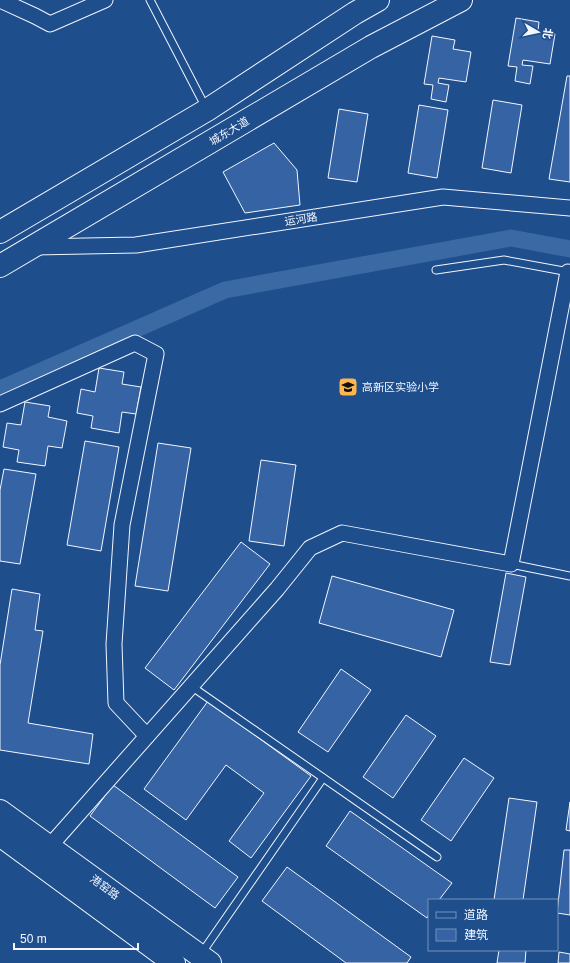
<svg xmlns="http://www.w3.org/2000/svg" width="570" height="963" font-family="Helvetica,'Noto Sans SC',sans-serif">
<rect width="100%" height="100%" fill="#1f4e8c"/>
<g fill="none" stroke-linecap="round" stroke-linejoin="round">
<polyline stroke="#3b69a3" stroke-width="17" points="0,389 225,290 511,238 570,249"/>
</g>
<g fill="#3563a3" stroke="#f2f6ff">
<polygon points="516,18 539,22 538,31 555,34 550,64 523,60 522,65 533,66 530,84 515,81 517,67 508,66"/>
<polygon points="432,36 455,40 453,49 471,52 466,82 439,78 438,83 449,85 446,102 431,99 433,85 424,84"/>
<polygon points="567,76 570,76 570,182 549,179"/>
<polygon points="493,100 522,105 511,173 482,168"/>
<polygon points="419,105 448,110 437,178 408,173"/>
<polygon points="339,109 368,114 357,182 328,178"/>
<polygon points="274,143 297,170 300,205 245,213 223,172"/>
<polygon points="99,368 124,372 122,384 141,387 136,414 122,412 119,433 91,428 93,416 77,413 81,389 95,392"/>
<polygon points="25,402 50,406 48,417 67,421 62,448 48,446 45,466 17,462 19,450 3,447 7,423 21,425"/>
<polygon points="85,441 119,447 101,551 67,545"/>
<polygon points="158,443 191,448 168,591 135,586"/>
<polygon points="261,460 296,465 284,546 249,541"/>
<polygon points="4,469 36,474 20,564 0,561 0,490"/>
<polygon points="241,542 270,564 174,690 145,668"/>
<polygon points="506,573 526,577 510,665 490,662"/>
<polygon points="332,576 454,610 441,657 319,623"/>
<polygon points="12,589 40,594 35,630 43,631 28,723 93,734 89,764 0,750 0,665"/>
<polygon points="341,669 371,690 328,752 298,732"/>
<polygon points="208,701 311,776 251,858 229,841 264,793 226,765 186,820 144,789"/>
<polygon points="406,715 436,736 393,798 363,777"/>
<polygon points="464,758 494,778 451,841 421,820"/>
<polygon points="113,785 238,877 215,908 90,816"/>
<polygon points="509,798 537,802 523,900 494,900"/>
<polygon points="570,802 570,831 566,830"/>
<polygon points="350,811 452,883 439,900 429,900 429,914 427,918 326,846"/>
<polygon points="564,850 570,850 570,915 557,913"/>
<polygon points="287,867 411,957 407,963 346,963 262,901"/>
<polygon points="499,950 526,950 525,963 497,963"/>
<polygon points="559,952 570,954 570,963 558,963"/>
</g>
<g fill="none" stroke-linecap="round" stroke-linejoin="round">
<defs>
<g id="lane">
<polyline points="150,0 206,108"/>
<polyline points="436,270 504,260 569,272"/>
<polyline points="511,564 570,576"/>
<polyline points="191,686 437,857"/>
<polyline points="201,954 323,778"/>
</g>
<g id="street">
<polyline points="0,0 35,16 50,24 105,0"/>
<polyline points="35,247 136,245 443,197 570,208"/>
<polyline points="0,404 135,343 156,354 122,525 114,644 116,703 147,736"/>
<polyline points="49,847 277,589 310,548 342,533 511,564 568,272"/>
</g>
<g id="primary">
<polyline points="0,232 207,110 355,13 378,0"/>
<polyline points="0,266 371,47 461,0"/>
<polyline points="0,811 210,963"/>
<polyline points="0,835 174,963"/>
</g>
</defs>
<use href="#lane" stroke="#f2f6ff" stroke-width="9"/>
<use href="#street" stroke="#f2f6ff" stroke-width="17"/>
<use href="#primary" stroke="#f2f6ff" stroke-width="24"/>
<use href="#lane" stroke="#1f4e8c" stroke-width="7"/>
<use href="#street" stroke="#1f4e8c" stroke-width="15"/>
<use href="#primary" stroke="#1f4e8c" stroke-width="22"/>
</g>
<defs>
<symbol id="school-square" viewBox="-11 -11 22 22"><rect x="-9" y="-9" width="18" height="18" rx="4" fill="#ffb74d" stroke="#1f4e8c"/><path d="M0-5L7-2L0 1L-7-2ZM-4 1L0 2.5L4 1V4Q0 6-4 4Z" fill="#111"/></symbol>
</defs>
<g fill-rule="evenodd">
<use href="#school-square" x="337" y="376" width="22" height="22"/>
</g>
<g text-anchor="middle" stroke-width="3" stroke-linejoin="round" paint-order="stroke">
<g font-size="11" fill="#f2f6ff" stroke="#1f4e8c">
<text transform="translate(229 131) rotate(-31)" y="4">城东大道</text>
<text transform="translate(301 219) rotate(-9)" y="4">运河路</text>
<text transform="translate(105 887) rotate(36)" y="4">港窑路</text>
</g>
<g font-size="11" fill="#f2f6ff" stroke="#1f4e8c" text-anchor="start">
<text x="362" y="391">高新区实验小学</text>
</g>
</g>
<rect x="428" y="899" width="130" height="52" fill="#1f4e8c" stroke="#7391ba"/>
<rect x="436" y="912" width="20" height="6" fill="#1f4e8c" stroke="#7391ba"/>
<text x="464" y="919" font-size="12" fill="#f2f6ff">道路</text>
<rect x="436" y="929" width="20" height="12" fill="#3563a3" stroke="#7391ba"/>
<text x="464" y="939" font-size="12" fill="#f2f6ff">建筑</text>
<g transform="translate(538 32) rotate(99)" stroke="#1f4e8c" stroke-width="3" paint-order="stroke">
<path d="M0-3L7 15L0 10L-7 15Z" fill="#f2f6ff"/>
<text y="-6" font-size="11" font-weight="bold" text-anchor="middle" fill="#f2f6ff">北</text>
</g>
<path d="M14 943v6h124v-6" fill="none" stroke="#f2f6ff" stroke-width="2"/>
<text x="20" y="943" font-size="12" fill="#f2f6ff" stroke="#1f4e8c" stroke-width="3" paint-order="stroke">50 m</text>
</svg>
